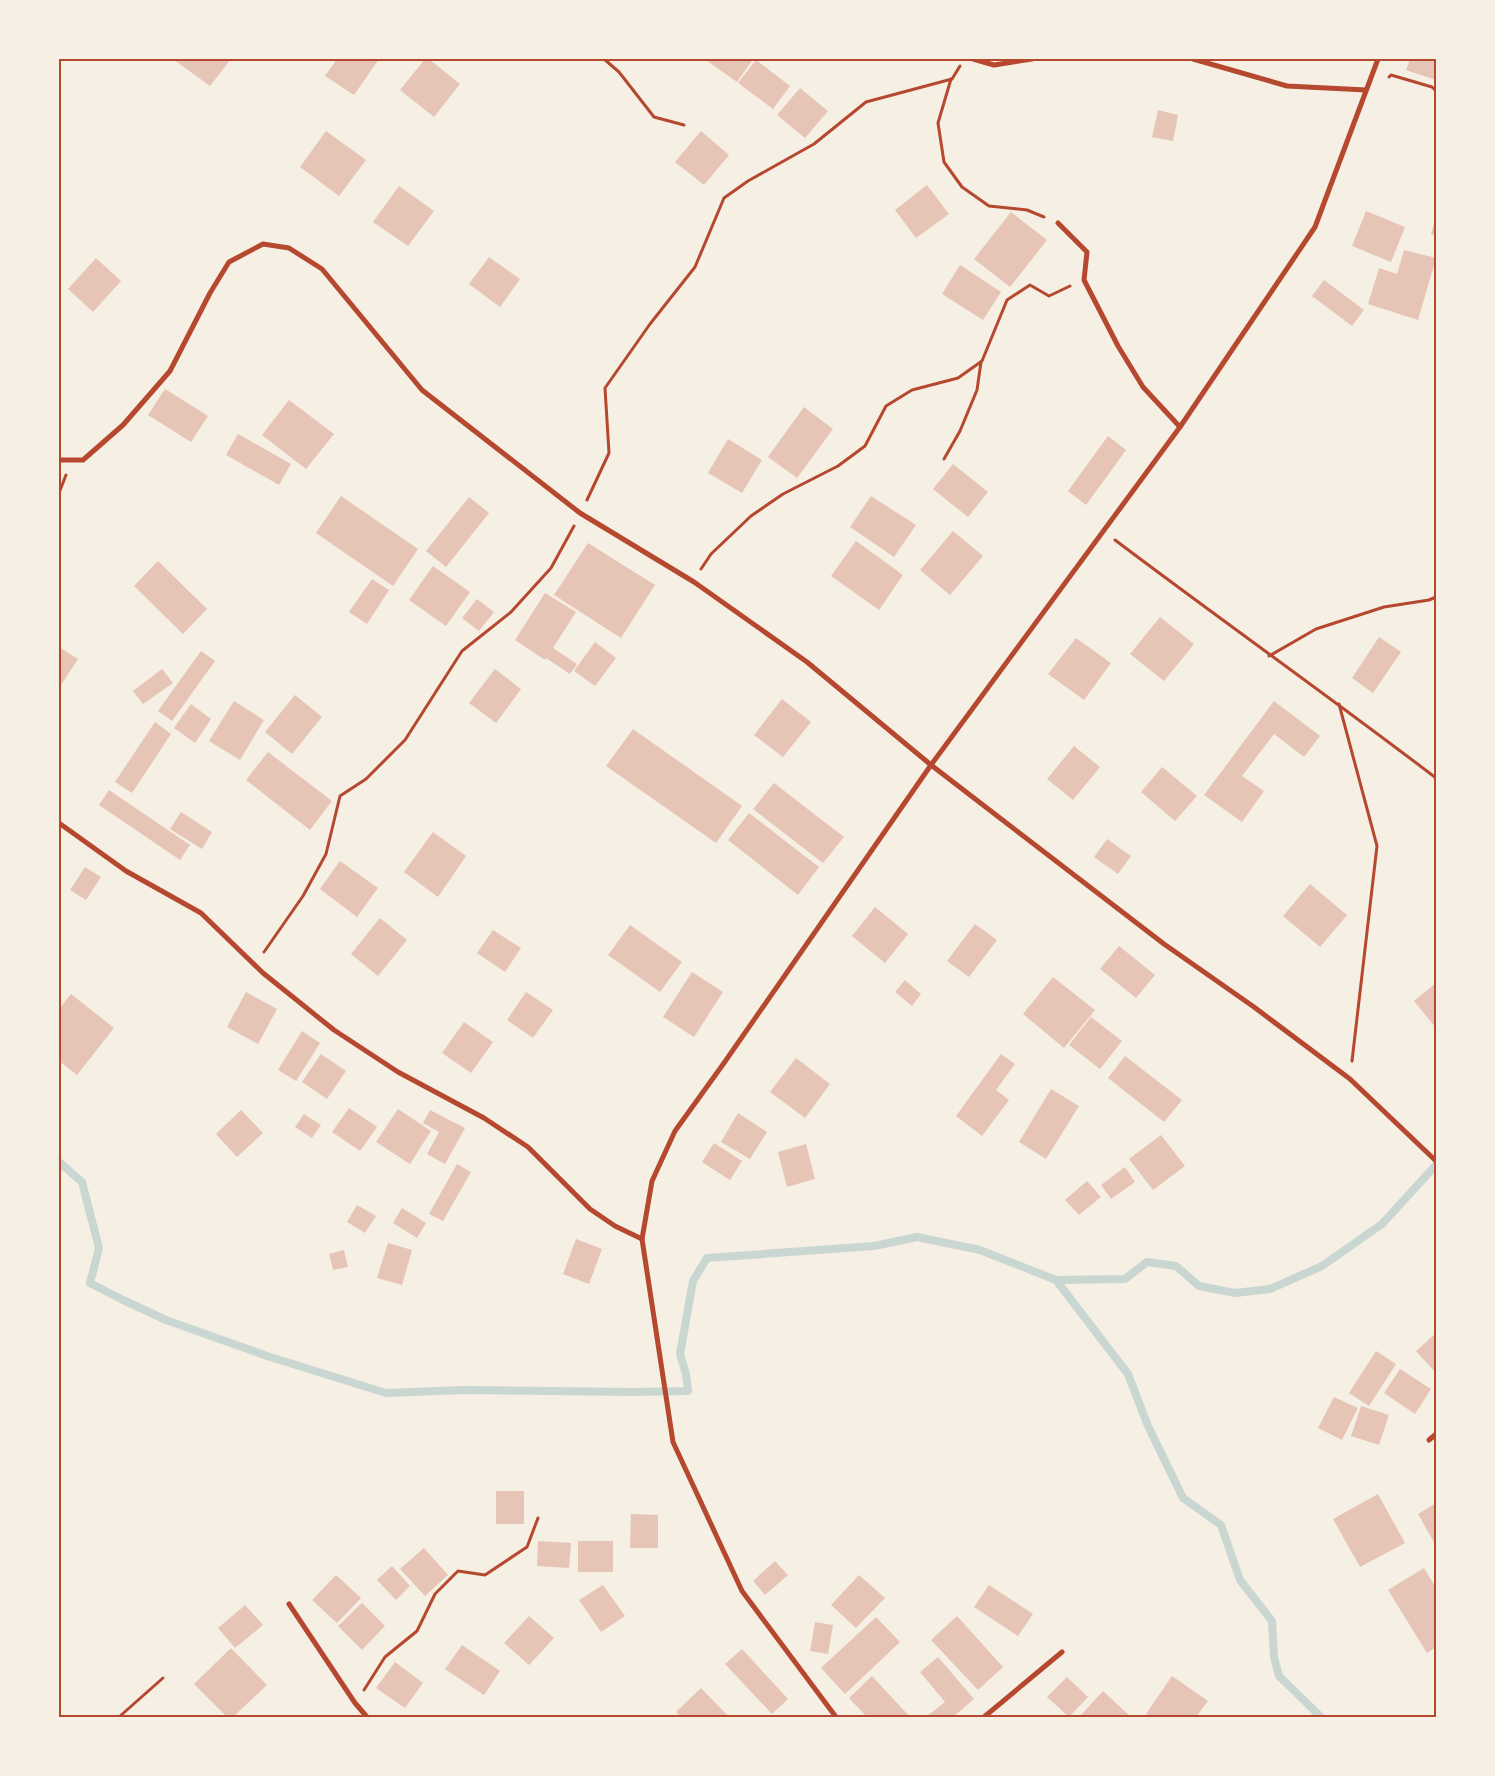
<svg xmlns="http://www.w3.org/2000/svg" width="1495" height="1776" font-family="'Roboto Serif',serif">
<rect width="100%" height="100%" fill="#f6efe4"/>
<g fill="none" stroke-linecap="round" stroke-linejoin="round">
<g stroke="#c9d6d2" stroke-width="8">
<polyline points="59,1162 82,1182 99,1248 90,1283 123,1300 166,1320 267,1356 386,1393 464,1390 633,1392 688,1391 686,1374 680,1354 693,1281 707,1258 874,1246 917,1237 980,1250 1056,1280 1125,1279 1147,1262 1176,1266 1199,1286 1235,1293 1270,1289 1322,1266 1382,1224 1436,1165"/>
<polyline points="1056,1280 1128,1374 1148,1426 1183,1498 1221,1525 1240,1580 1272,1621 1274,1657 1279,1676 1321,1717"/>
</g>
</g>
<g fill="#e6c5b7">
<polygon points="173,59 231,59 210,86"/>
<polygon points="337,59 379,59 354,95 325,76"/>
<polygon points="425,59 429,59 460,84 434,117 400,90"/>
<polygon points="707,59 753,59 737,82 706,60"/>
<polygon points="1410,59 1436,59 1436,80 1406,70"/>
<polygon points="756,60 790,86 773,109 738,83"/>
<polygon points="800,88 828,111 805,138 777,115"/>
<polygon points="1158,110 1178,115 1173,141 1152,137"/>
<polygon points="326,131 366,160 339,196 300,167"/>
<polygon points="701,131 729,155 704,185 675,162"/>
<polygon points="927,185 949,214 916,238 895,210"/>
<polygon points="399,186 434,211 408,246 373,222"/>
<polygon points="1366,211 1405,227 1391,262 1352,246"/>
<polygon points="1011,212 1047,240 1010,287 974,259"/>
<polygon points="1436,217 1436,235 1431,234"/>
<polygon points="1404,250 1436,258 1418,320 1368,304 1379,268 1397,274"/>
<polygon points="489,257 520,279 500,307 469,284"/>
<polygon points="96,258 121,281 93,312 68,289"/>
<polygon points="960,265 1001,292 983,320 942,294"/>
<polygon points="1324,280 1364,310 1352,326 1312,296"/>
<polygon points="165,389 208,416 191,442 148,415"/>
<polygon points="289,400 334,434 306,469 262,435"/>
<polygon points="804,407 833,429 797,478 768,457"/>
<polygon points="238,434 291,464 279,485 226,455"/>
<polygon points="1108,436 1126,450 1086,505 1068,491"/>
<polygon points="728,439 762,460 742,493 708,473"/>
<polygon points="953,464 988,492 968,517 933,489"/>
<polygon points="341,496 418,549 393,586 316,533"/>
<polygon points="871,496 916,525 894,557 850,527"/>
<polygon points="469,497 489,513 446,567 426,551"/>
<polygon points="953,531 983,556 950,595 920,570"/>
<polygon points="856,541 903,575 879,610 831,576"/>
<polygon points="588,543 655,585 621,638 554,595"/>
<polygon points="158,561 207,609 183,634 134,586"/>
<polygon points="433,566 470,592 446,626 409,600"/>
<polygon points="372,579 389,590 367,624 349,612"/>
<polygon points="545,593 576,612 553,648 577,664 570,674 546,658 545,660 515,640"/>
<polygon points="477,599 494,612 479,631 462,618"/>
<polygon points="1160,617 1194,644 1164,681 1130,654"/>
<polygon points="1379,637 1401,652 1373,693 1352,678"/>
<polygon points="1076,638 1111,663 1084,700 1048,674"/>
<polygon points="595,642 616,658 595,686 574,671"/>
<polygon points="59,647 78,659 59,688"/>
<polygon points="201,651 215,661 172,721 158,711"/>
<polygon points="162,669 173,683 143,704 133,691"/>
<polygon points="495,669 521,689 496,723 469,703"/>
<polygon points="295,695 322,717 292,754 265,732"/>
<polygon points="782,699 811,722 783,757 754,735"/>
<polygon points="234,701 264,720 240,760 209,741"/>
<polygon points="1274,701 1320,736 1304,757 1274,734 1242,776 1264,791 1242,822 1204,795"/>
<polygon points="191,704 211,719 195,743 174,728"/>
<polygon points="155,722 171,734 132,793 115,782"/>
<polygon points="633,729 742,806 716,843 606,766"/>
<polygon points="1074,746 1100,767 1073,800 1047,779"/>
<polygon points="268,752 332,801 310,830 246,780"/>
<polygon points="1162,767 1197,796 1175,821 1141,792"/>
<polygon points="774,783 844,837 823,863 753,809"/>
<polygon points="109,790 190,845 180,860 99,805"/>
<polygon points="181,812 212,832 202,849 170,829"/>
<polygon points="749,813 819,867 798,895 728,840"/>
<polygon points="433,832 466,856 438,897 404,872"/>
<polygon points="1107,839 1131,856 1118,874 1094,857"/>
<polygon points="340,861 378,888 357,917 320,889"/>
<polygon points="85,867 101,877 86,900 70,890"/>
<polygon points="1310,884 1347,915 1320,947 1283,916"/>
<polygon points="875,907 908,934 885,963 852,936"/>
<polygon points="380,918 407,940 378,976 351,954"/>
<polygon points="975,924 997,940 969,977 947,961"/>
<polygon points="630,925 682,962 660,992 608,955"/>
<polygon points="493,930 521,948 505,972 477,953"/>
<polygon points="1119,946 1155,975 1136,998 1100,969"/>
<polygon points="692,972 723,992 694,1037 663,1017"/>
<polygon points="1053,977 1095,1010 1064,1048 1023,1014"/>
<polygon points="905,980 921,994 912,1006 895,992"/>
<polygon points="1436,983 1436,1028 1414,1001"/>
<polygon points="246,992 277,1009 258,1044 227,1027"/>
<polygon points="526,992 553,1010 533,1038 507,1020"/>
<polygon points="71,994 114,1028 77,1075 59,1061 59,1009"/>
<polygon points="1091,1017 1122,1041 1100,1069 1069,1045"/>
<polygon points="464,1022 493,1042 471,1073 442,1053"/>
<polygon points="302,1031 320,1043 296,1081 278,1070"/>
<polygon points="321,1054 346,1071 327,1099 302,1082"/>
<polygon points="1001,1054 1015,1064 996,1090 1009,1100 982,1136 956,1116"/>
<polygon points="1125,1056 1182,1100 1164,1122 1108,1078"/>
<polygon points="796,1058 830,1084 805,1118 770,1092"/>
<polygon points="1051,1089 1079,1106 1046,1159 1019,1142"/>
<polygon points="349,1108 377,1127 360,1151 332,1132"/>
<polygon points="398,1109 431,1131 410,1164 376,1142"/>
<polygon points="241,1110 263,1133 237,1157 216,1134"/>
<polygon points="430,1110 465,1128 445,1164 427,1154 439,1132 423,1123"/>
<polygon points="738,1113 767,1132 750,1159 721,1142"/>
<polygon points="304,1114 321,1125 312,1138 295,1127"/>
<polygon points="1161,1135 1185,1166 1153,1190 1129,1159"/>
<polygon points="714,1143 742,1161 730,1180 702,1162"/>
<polygon points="806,1144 815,1179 787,1187 778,1152"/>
<polygon points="457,1164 471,1172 443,1221 429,1214"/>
<polygon points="1125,1167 1135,1182 1111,1199 1101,1185"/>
<polygon points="1087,1181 1101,1197 1079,1215 1065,1200"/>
<polygon points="357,1205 376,1216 365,1233 347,1222"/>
<polygon points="402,1208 426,1223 417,1238 393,1223"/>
<polygon points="576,1239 602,1249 589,1284 563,1274"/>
<polygon points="388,1243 412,1250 402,1285 377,1278"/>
<polygon points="344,1250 348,1267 333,1270 329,1254"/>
<polygon points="1436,1333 1436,1373 1416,1351"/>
<polygon points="1376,1351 1396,1364 1369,1406 1349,1393"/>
<polygon points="1400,1369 1431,1389 1415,1414 1384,1393"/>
<polygon points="1334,1397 1358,1408 1342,1440 1318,1428"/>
<polygon points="1361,1406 1389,1415 1379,1445 1351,1436"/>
<rect x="496" y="1491" width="28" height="33"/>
<polygon points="1378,1494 1405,1543 1360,1567 1333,1519"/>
<polygon points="1436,1503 1436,1546 1418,1514"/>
<polygon points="631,1514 658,1515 658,1548 630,1548"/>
<polygon points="538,1541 571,1543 569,1568 537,1566"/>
<rect x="578" y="1541" width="35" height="31"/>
<polygon points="424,1548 448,1575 425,1596 400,1569"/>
<polygon points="775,1561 788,1575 765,1595 753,1581"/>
<polygon points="392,1566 410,1586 396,1600 377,1580"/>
<polygon points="1424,1568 1436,1588 1436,1647 1427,1653 1388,1590"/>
<polygon points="336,1575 361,1598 337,1623 312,1600"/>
<polygon points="859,1575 885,1598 856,1628 831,1605"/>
<polygon points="603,1585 625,1616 601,1632 579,1600"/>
<polygon points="989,1585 1033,1614 1018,1636 974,1607"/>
<polygon points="362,1603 385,1626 362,1650 338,1626"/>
<polygon points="245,1605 263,1625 235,1648 218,1628"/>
<polygon points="529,1616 554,1638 529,1665 504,1643"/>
<polygon points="957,1616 1003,1667 978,1690 931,1640"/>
<polygon points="876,1617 900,1642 845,1694 821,1668"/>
<polygon points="815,1622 833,1625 828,1654 810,1651"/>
<polygon points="462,1645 500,1671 484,1695 445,1669"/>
<polygon points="231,1648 267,1685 233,1717 227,1717 194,1684"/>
<polygon points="742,1649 788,1699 772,1714 725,1664"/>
<polygon points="938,1657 974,1699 953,1717 926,1717 945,1702 920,1672"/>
<polygon points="395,1662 423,1683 405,1708 376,1688"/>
<polygon points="872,1676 910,1717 867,1717 849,1698"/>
<polygon points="1172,1676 1208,1701 1196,1717 1152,1717 1146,1714"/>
<polygon points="1067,1677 1088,1697 1069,1717 1047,1697"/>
<polygon points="701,1688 729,1717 681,1717 676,1712"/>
<polygon points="1103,1691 1131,1717 1083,1717 1081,1715"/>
</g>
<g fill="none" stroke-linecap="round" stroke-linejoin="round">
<g stroke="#b5482f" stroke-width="3">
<polyline points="604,59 619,72 654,117 684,125"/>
<polyline points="1389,77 1391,75 1432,87 1436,91"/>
<polyline points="951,79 938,123 944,162 962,187 989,206 1027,210 1044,217"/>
<polyline points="944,459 960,431 977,390 981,362"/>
<polyline points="59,493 66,475"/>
<polyline points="587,500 609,453 605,388 650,324 695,267 724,198 748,181 814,144 866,102 952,79 960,66"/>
<path d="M 1115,540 C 1221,620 1330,697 1436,778"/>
<polyline points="701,569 711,554 751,516 783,494 838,466 865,446 886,406 912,390 958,378 982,361 1007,300 1030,285 1049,296 1070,286"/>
<polyline points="1269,656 1316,629 1384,607 1429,600 1436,597"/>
<polyline points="1339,704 1377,846 1352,1061"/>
<polyline points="264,952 303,896 326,854 340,796 366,779 405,740 462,651 511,612 551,568 574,526"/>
<polyline points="364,1690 385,1657 417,1631 435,1594 458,1571 485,1575 527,1547 538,1518"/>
<polyline points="119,1717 163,1678"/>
</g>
<g stroke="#b5482f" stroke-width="5">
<polyline points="973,59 994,65 1032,59"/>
<polyline points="1193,59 1287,86 1366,90"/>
<polyline points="1058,223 1087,252 1084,280 1118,346 1143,387 1180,427"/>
<polyline points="59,459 61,460 83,460 123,425 170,371 210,293 229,262 263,244 289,248 322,269 422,390 580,513 694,582 807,662 931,765 1164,944 1254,1007 1350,1079 1436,1161"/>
<polyline points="59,823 126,871 201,913 263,973 334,1030 398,1072 484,1118 528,1147 590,1209 615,1226 642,1239"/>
<polyline points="1429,1440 1436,1434"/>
<polyline points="289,1604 355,1703 367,1717"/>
<polyline points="836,1717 742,1591 673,1442 642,1239 652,1181 675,1131 724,1063 931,765 1180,427 1315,227 1378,59"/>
<polyline points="984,1717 1062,1652"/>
</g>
</g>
<rect width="1495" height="1776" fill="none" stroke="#f6efe4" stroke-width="120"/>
<rect x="60" y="60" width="1375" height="1656" fill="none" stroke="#b5482f" stroke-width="2"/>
</svg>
